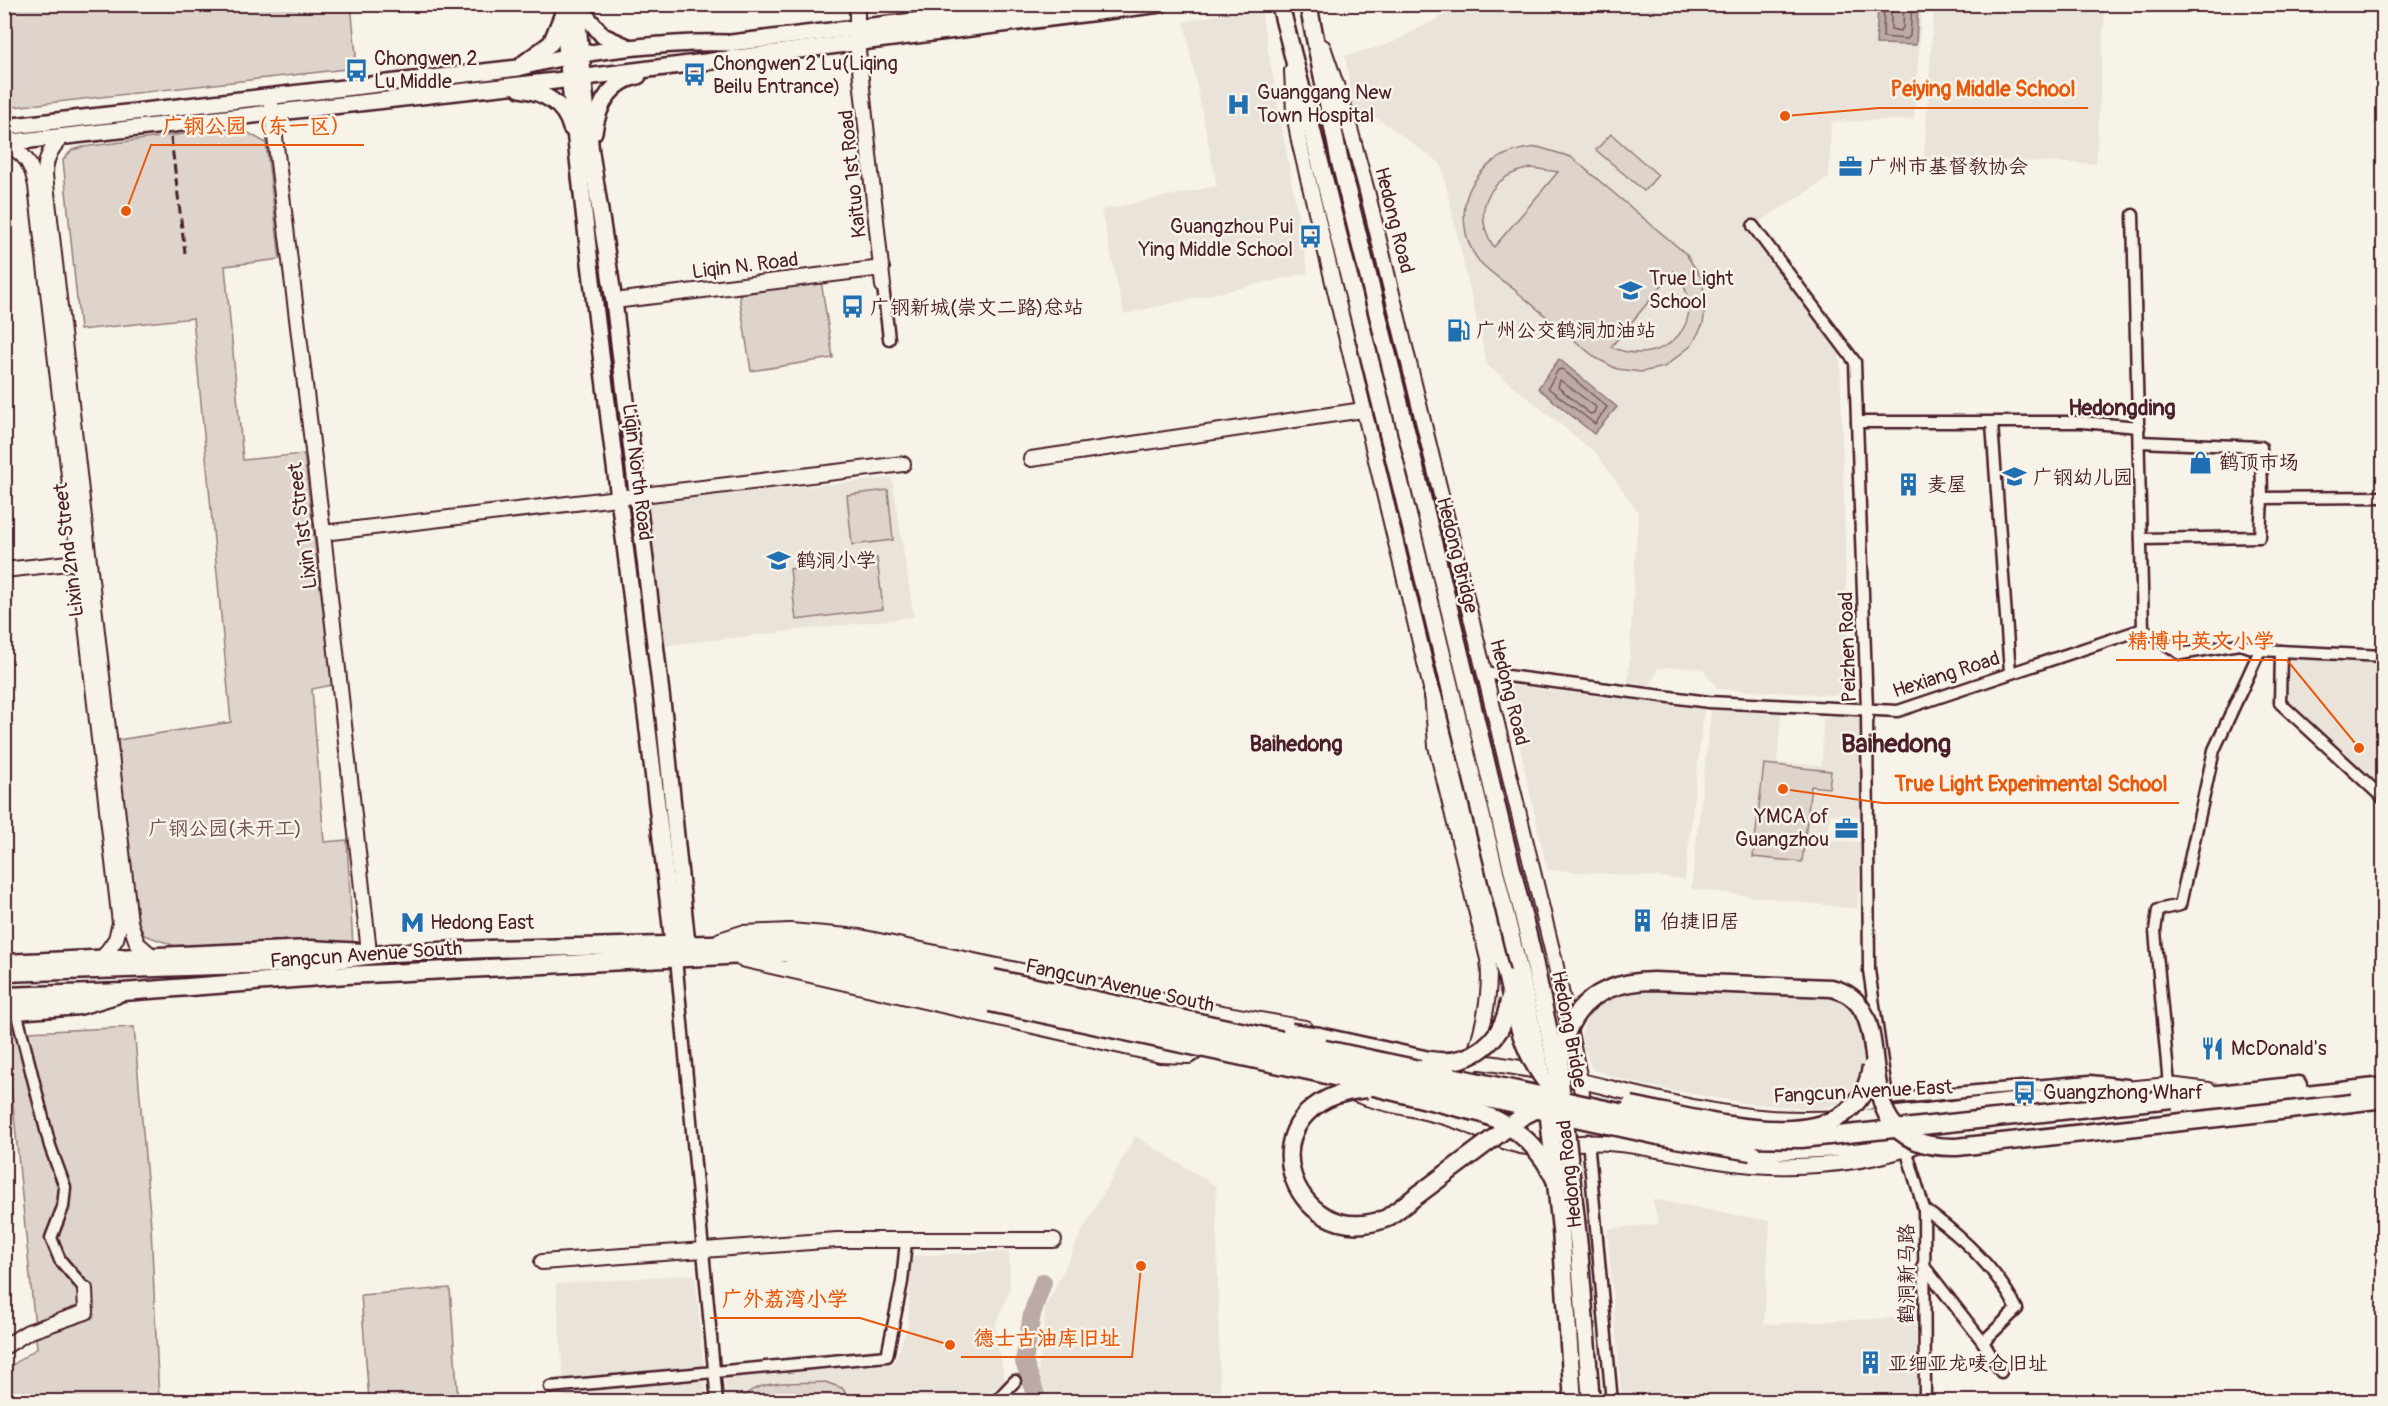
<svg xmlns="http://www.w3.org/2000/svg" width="2388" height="1406" font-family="Pangolin,'LXGW WenKai TC',sans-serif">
<rect width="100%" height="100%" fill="#f7f3e8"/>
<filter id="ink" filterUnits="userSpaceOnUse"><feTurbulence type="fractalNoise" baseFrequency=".0167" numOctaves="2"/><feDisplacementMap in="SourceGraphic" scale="12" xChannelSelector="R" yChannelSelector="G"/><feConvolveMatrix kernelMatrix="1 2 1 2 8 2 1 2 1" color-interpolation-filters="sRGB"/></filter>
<g filter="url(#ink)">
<g fill="#eae3da">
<polygon points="1260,5 1308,273 1124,314 1101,210 1217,186 1184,22"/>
<polygon points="1462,5 1922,5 1914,119 1831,122 1829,178 1746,230 1840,351 1849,696 1718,689 1703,669 1679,667 1658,668 1651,685 1628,683 1638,512 1597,454 1487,365 1441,164 1380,120 1354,111 1345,56 1392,43"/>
<polygon points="1934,5 2105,5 2096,164 1924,158"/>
<polygon points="892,478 914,617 661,646 645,503"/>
<polygon points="2288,658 2383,662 2383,792 2287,703"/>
<polygon points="1506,685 1704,709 1685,879 1547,870"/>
<polygon points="1711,710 1781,713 1777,763 1822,765 1823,718 1865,716 1863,816 1830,814 1827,840 1861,842 1857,909 1691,889"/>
<polygon points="1663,986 1828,993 1853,1003 1865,1036 1865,1070 1861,1082 1846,1102 1818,1109 1744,1103 1638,1084 1593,1070 1585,1052 1581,1035 1588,1015 1600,1001 1618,991"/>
<polygon points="1135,1136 1216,1186 1220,1385 1225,1401 1051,1401 1038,1375 1046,1306 1085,1226"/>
<polygon points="1652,1199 1770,1221 1764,1324 1915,1317 1918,1401 1622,1401 1607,1229 1659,1224"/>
<polygon points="1009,1251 1010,1290 995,1325 1005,1382 975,1401 726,1401 724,1378 894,1364 908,1325 911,1256"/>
<polygon points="695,1274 707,1401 565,1401 556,1284"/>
</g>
<g fill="#ded4cc" stroke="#947a7c" stroke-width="1.5" fill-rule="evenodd">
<polygon points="5,4 351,5 356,55 346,69 5,108"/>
<polygon points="238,127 266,143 280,259 225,266 243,460 304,454 332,685 312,689 324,842 347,840 353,947 184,949 144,935 134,911 118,740 231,722 193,318 80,330 63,160 72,150 83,147"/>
<polygon points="1611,134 1658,175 1644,191 1596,150"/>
<path d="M 1538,147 L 1571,157 L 1686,254 L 1701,277 L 1706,301 L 1703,324 L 1692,345 L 1664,367 L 1641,372 L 1617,369 L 1596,358 C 1569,336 1542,313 1515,290 C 1503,281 1489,272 1479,261 C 1462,240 1459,205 1473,183 C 1489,158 1509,150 1538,147 ZM 1532,168 L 1558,172 L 1494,247 C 1469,210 1491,174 1532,168 ZM 1674,271 C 1714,317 1667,371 1611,347 Z"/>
<polygon points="821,281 833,358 751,371 739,295"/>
<polygon points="888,490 893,540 852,545 847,495"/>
<polygon points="877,558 883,609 796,620 790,569"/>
<polygon points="1764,764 1831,771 1829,788 1811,786 1802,862 1753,857"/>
<polygon points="134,1027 151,1226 159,1401 21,1401 5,1386 4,1371 37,1348 6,1033"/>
<polygon points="450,1288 458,1401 369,1401 361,1295"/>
<path d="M 825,1382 L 842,1388 L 852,1401 L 740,1401 C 755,1377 800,1384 825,1382 Z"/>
</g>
<g fill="#bcaaa7" stroke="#8e7275" stroke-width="1.5">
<polygon points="1878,5 1918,5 1916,45 1876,44"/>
<polygon points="1559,359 1617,407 1594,434 1538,388"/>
</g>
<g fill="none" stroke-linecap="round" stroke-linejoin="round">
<g stroke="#78575d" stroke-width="1.5">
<polyline points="1884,4 1883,37 1907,39 1910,36 1912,4"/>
<polyline points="1891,4 1891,29 1900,31 1903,28 1904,4"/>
<polygon points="1562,369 1607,407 1595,424 1548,388 1558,370"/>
<polygon points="1560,380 1596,407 1594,413 1590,414 1558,387"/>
</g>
<polyline stroke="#bcaaa7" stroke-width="18" points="1039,1402 1024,1362 1032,1314 1043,1282"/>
<defs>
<g id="minor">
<polyline points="2133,215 2143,629"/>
<polyline points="1753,226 1855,362 1867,710 1869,970 1886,1090"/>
<polyline points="883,286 889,339"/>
<polyline points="1857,422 2082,422 2139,427"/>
<polyline points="1992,424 2010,672"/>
<polyline points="2139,442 2261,447 2262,498"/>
<polyline points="2141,539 2260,537 2262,498 2384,497"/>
<polyline points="2281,651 2280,703 2384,799"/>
<polyline points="1484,673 1709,702 1898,711 2143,629 2181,654 2239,644 2260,650 2384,656"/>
<polyline points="676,958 717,1402"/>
<polyline points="16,1011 50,1146 65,1187 63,1207 51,1238 60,1260 85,1289"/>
<polyline points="2169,1085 2155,931 2158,910 2180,905 2214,750 2260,650"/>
<polyline points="1850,1109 1887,1099 2090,1081 2127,1085"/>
<polyline points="1588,1140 1612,1402"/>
<polyline points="1906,1149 1924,1209 1925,1402"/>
<path d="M 1924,1209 C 1960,1235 1997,1269 2017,1309 L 1983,1342"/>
<polyline points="1923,1265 1983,1342 2001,1372"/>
<polyline points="550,1387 887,1356 902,1282 906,1241"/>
<polyline points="995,1402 1015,1381"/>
</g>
<g id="tertiary">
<polyline points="857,4 857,41 883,286"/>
<polyline points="1323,47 1346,114 1367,191 1555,962 1580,1080 1585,1114"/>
<path d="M 1292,70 L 1294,113 L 1299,141 L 1432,692 L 1436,746 L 1488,959 C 1493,1004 1477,1047 1464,1089"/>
<polyline points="270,96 323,533 369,952"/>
<path d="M 64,136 C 51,146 45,159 45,175 L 130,922 L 137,943 L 153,957"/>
<path d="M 4,143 C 25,153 32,164 36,186 L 120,923 L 116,939 L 102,959"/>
<polyline points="614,301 882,268"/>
<polyline points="1031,459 1363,410"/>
<polyline points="323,533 903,464"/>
<polyline points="4,570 87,561"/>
<polyline points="720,940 742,933 790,931 860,937 1211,1011 1305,1028"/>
<polyline points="741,959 1160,1055 1189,1056 1208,1045"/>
<path d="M 1462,1060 C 1566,1069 1665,1110 1770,1118 C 1836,1122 1904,1114 1969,1106 C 2036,1098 2102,1091 2169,1085 L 2209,1090"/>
<path d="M 1348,1091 C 1382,1106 1419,1108 1454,1120 C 1484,1130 1508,1149 1541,1148"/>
<path d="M 1560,1145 C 1613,1136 1666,1153 1719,1161 C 1783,1171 1861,1167 1923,1143"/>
<polyline points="542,1262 837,1240 1054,1240"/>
<polyline points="4,1347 28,1332 86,1312 85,1289"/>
</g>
<g id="secondary">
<path d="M 562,4 C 592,318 639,631 673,944"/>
<polyline points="576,4 591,153 614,301 664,718 687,944"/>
<polyline points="577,5 603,36 628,47"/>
<polyline points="524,63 551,43 562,16"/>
<path d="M 520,89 C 544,92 565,104 571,128"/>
<path d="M 4,127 L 518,68 C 580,51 668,41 731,43 L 1055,4"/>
<path d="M 594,132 C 598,105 610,82 638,76"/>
<polyline points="4,143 555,81 1161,4"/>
</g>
<g id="primary">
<polyline points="1280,4 1374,376"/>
<polyline points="1308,4 1339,158 1392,372"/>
<polyline points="4,963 310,949 364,952"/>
<polyline points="4,1012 79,1006 116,995"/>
</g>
<g id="trunk">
<polyline points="1432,692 1445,731 1507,978"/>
<polyline points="793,964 990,1003"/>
<path d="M 4,973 L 310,963 L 392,953 L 487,949 L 753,943 C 833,935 916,962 993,978"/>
<polyline points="4,996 123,992 347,975 787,953 851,961 992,991"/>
<polyline points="1319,1036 1429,1060"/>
<polyline points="2172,1099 2299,1085"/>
<polyline points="2352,1103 2384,1099"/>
<polyline points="1751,1152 1843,1148 2384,1086"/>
</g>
</defs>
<use href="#minor" stroke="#4a1f2b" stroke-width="15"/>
<use href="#tertiary" stroke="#4a1f2b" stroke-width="18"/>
<use href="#secondary" stroke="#4a1f2b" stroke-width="20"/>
<use href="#primary" stroke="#4a1f2b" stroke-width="21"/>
<use href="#trunk" stroke="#4a1f2b" stroke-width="21"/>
<use href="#minor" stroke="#f7f3e8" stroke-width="10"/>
<use href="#tertiary" stroke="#f7f3e8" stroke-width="14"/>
<use href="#secondary" stroke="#f7f3e8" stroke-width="15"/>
<use href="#primary" stroke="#f7f3e8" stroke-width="16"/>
<use href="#trunk" stroke="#f7f3e8" stroke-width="16"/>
<polyline stroke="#4a1f2b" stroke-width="3" stroke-dasharray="9 4.5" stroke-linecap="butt" points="171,138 185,253"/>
<defs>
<g id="primary-bridge">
<polyline points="1392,372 1533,956 1558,1075"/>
<polyline points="1374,376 1523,986 1541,1072"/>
<polyline points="1547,1100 1561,1230 1573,1402"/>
<polyline points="1563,1103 1579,1247 1591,1402"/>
</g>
<g id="trunk-bridge">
<polyline points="993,978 1741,1138 1801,1139 2172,1099"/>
<path d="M 1507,978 C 1517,1025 1526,1067 1563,1101"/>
<polyline points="992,991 1658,1136 1751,1152"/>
<path d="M 990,1003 L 1322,1074 L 1483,1114 C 1519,1127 1542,1150 1557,1184"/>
<polyline points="1291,1032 1319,1036"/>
<path d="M 1429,1060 C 1470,1067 1504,1042 1509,1000"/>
<path d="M 1367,1089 C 1237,1100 1290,1257 1387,1218 L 1523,1116 L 1541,1107"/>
<path d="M 1561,1091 C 1555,1026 1582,982 1653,981 L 1831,988 C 1913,1005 1828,1150 1957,1147 L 2352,1103"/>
<path d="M 1631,1105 C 1697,1117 1856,1170 1871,1067"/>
</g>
</defs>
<use href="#primary-bridge" stroke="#4a1f2b" stroke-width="21" stroke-linecap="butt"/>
<use href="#trunk-bridge" stroke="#4a1f2b" stroke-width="21" stroke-linecap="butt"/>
<use href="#primary-bridge" stroke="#f7f3e8" stroke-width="16"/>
<use href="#trunk-bridge" stroke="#f7f3e8" stroke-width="16"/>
</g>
</g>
<defs>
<symbol id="bus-bare" viewBox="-9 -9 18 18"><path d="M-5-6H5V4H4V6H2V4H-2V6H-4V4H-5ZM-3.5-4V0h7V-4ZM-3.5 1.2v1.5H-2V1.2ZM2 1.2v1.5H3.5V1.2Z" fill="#1f6fb2" stroke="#f7f3e8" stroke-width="2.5" paint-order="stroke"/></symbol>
<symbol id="hospital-bare" viewBox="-9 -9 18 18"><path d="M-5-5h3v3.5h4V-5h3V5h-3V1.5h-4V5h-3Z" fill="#1f6fb2" stroke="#f7f3e8" stroke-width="2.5" paint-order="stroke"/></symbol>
<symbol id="office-bare" viewBox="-9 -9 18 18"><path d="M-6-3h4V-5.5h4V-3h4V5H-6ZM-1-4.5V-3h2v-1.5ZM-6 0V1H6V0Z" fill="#1f6fb2" stroke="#f7f3e8" stroke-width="2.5" paint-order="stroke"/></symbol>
<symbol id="school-bare" viewBox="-9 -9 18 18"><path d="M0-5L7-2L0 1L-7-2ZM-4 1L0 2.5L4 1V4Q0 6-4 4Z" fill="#1f6fb2" stroke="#f7f3e8" stroke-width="2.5" paint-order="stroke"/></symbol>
<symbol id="fuel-bare" viewBox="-9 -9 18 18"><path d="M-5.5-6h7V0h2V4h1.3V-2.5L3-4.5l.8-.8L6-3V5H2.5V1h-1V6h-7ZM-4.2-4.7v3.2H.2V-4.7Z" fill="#1f6fb2" stroke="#f7f3e8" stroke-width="2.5" paint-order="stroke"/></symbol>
<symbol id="shop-bare" viewBox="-9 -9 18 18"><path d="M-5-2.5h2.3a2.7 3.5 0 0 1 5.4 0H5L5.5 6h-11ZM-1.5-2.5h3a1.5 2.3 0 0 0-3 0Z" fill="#1f6fb2" stroke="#f7f3e8" stroke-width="2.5" paint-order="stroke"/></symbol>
<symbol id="building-bare" viewBox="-9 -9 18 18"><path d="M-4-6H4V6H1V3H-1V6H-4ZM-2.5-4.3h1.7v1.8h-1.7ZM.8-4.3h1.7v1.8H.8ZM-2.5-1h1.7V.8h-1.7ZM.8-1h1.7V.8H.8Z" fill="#1f6fb2" stroke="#f7f3e8" stroke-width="2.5" paint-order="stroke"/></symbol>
<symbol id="metro-bare" viewBox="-9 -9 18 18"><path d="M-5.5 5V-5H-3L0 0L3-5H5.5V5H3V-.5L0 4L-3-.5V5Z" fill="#1f6fb2" stroke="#f7f3e8" stroke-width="2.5" paint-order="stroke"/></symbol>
<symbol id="restaurant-bare" viewBox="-9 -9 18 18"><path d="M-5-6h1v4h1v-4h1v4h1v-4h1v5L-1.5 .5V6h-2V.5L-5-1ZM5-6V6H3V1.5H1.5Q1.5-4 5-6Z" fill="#1f6fb2" stroke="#f7f3e8" stroke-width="2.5" paint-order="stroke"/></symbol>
</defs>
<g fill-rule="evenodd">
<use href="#bus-bare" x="340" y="54" width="33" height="33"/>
<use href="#bus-bare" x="678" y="58" width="33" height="33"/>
<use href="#hospital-bare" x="1222" y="88" width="33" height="33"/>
<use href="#office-bare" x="1834" y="150" width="33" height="33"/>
<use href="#bus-bare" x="1294" y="220" width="33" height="33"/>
<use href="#school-bare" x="1614" y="274" width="33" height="33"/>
<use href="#bus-bare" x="836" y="290" width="33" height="33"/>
<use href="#fuel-bare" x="1442" y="314" width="33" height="33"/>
<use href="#shop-bare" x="2184" y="446" width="33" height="33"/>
<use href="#school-bare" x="1998" y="460" width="33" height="33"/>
<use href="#building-bare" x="1892" y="468" width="33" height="33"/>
<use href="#school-bare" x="762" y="544" width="33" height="33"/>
<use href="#office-bare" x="1830" y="812" width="33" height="33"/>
<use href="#building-bare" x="1626" y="904" width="33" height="33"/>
<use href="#metro-bare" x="396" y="906" width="33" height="33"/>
<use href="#restaurant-bare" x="2196" y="1032" width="33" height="33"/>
<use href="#bus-bare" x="2008" y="1076" width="33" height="33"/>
<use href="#building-bare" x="1854" y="1346" width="33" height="33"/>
</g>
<g text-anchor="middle" stroke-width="5" stroke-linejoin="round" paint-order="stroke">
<g font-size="20" fill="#4a1f2b" stroke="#f7f3e8" text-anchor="start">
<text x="374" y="65">Chongwen 2<tspan x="374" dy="23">Lu Middle</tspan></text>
<text x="713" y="70">Chongwen 2 Lu(Liqing<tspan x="713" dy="23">Beilu Entrance)</tspan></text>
<text x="1257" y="99">Guanggang New<tspan x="1257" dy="23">Town Hospital</tspan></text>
<text x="1868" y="173">广州市基督教协会</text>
<text x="1293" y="233" text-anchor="end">Guangzhou Pui<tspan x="1293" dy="23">Ying Middle School</tspan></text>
<text x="1649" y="285">True Light<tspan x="1649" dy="23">School</tspan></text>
<text x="870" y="314">广钢新城(崇文二路)总站</text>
<text x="1476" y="337">广州公交鹤洞加油站</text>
<text x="2219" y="469">鹤顶市场</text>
<text x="2033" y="484">广钢幼儿园</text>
<text x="1927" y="491">麦屋</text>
<text x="796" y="567">鹤洞小学</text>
<text x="1829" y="823" text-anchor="end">YMCA of<tspan x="1829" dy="23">Guangzhou</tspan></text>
<text x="1660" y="928">伯捷旧居</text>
<text x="430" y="929">Hedong East</text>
<text x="2231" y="1055">McDonald's</text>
<text x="2043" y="1099">Guangzhong Wharf</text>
<text x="1888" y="1370">亚细亚龙唛仓旧址</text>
</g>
<g font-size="20" fill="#4a1f2b" stroke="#f7f3e8">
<text transform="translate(852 174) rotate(-96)" y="7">Kaituo 1st Road</text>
<text transform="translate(1395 220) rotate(76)" y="7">Hedong Road</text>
<text transform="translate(745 265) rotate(-7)" y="7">Liqin N. Road</text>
<text transform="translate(638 472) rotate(83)" y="7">Liqin North Road</text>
<text transform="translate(302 526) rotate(-97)" y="7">Lixin 1st Street</text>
<text transform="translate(68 550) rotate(-97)" y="7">Lixin 2nd Street</text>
<text transform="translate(1458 555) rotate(76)" y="7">Hedong Bridge</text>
<text transform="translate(1847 647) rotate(-92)" y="7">Peizhen Road</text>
<text transform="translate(1946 674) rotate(-18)" y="7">Hexiang Road</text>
<text transform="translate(1510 692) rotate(76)" y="7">Hedong Road</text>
<text transform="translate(366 954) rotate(-4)" y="7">Fangcun Avenue South</text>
<text transform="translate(1120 985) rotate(12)" y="7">Fangcun Avenue South</text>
<text transform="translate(1570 1029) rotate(79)" y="7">Hedong Bridge</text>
<text transform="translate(1863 1091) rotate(-3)" y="7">Fangcun Avenue East</text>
<text transform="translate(1569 1174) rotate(-96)" y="7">Hedong Road</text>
<text transform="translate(1906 1274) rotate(-90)" y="7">鹤洞新马路</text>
</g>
<g font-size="20" fill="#6f4c53" stroke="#f7f3e8">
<text x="225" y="835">广钢公园(未开工)</text>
</g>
<g font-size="22" font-weight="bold" fill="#4a1f2b" stroke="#f7f3e8">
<text x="2122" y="415">Hedongding</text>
<text x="1296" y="751">Baihedong</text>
</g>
<g font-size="26" font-weight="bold" fill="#4a1f2b" stroke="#f7f3e8">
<text x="1896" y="752">Baihedong</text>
</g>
</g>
<path fill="none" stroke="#e8590c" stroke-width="2" d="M1785 116L1879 108H2088M126 211L151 145H364M2359 748L2287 660H2116M1783 789L1882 803H2179M950 1345L860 1318H710M1141 1266L1132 1357H961"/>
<g fill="#e8590c" stroke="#f7f3e8" stroke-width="2">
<circle cx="1785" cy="116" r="6"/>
<circle cx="126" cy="211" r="6"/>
<circle cx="2359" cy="748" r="6"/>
<circle cx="1783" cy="789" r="6"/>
<circle cx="950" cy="1345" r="6"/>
<circle cx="1141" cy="1266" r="6"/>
</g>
<g font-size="21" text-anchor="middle" font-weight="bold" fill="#e8590c" stroke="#f7f3e8" stroke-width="5" stroke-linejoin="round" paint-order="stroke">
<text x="1983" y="96">Peiying Middle School</text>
<text x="257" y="133">广钢公园（东一区）</text>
<text x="2201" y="648">精博中英文小学</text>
<text x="2031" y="791">True Light Experimental School</text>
<text x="785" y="1306">广外荔湾小学</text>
<text x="1047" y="1345">德士古油库旧址</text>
</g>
<rect width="2388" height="1406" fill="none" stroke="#f7f3e8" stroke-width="24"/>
<rect x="12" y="12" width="2364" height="1382" fill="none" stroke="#4a1f2b" stroke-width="2" filter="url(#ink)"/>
</svg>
